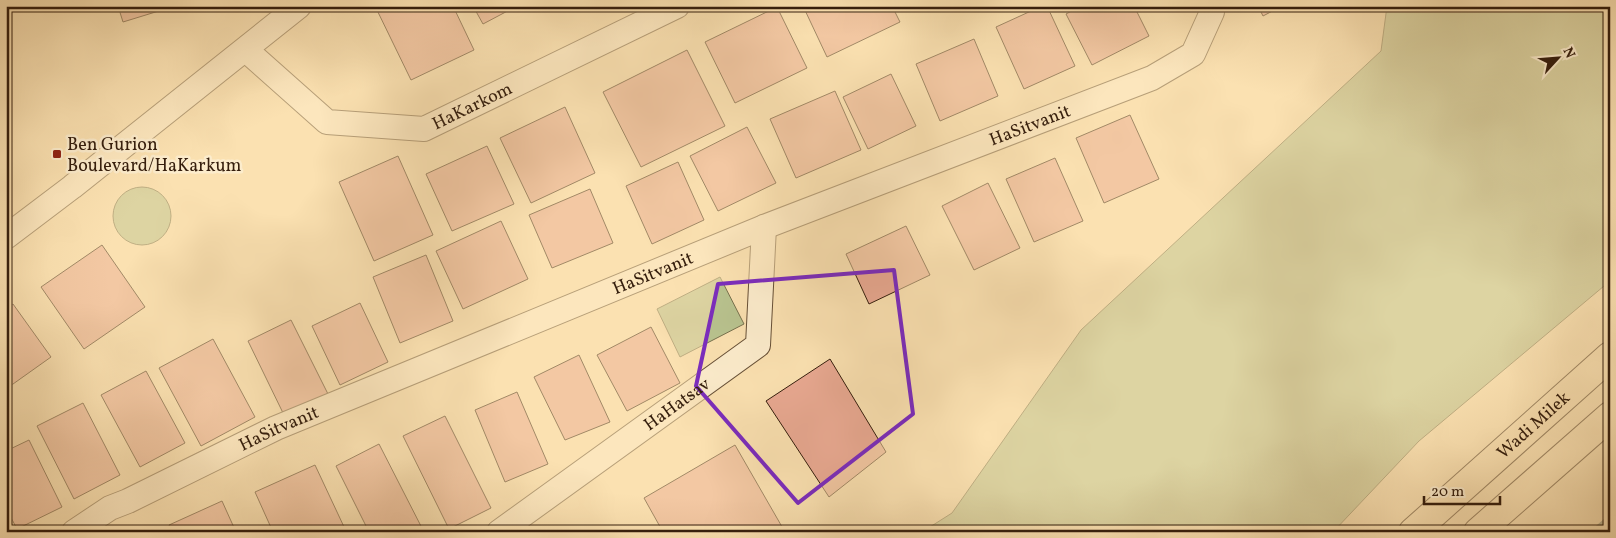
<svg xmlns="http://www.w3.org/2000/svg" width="1616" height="538" font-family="Vollkorn,serif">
<rect width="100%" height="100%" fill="#fbe1b1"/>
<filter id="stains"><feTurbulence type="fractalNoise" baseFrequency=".004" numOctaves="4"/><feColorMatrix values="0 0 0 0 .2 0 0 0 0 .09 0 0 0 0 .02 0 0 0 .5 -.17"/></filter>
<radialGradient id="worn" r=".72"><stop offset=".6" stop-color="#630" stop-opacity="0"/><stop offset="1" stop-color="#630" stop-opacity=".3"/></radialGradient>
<g fill="#b9c490" stroke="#77714e">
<polygon points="1387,6 1610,6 1610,281 1419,441 1333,532 922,532 952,513 1081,330 1381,51"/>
<circle cx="142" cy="216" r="29"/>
<polygon points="720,277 744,324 680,357 657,309"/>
</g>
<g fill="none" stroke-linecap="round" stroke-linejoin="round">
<polyline stroke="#757e69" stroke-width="8" points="1595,532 1610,519"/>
</g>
<g fill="#e9a992" stroke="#351e0d">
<polygon points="118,6 175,6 123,22"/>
<polygon points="375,6 453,6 474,50 411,80"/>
<polygon points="473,6 517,6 483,24"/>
<polygon points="803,6 892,6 900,22 827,57"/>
<polygon points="1042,6 1047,6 1075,66 1024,89 996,27"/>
<polygon points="1081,6 1134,6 1149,36 1092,65 1066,14"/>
<polygon points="1258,6 1282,6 1263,16"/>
<polygon points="777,7 807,68 735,103 705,42"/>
<polygon points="974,39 998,96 940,121 916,64"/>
<polygon points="687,50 725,126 641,167 603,92"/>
<polygon points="891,74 916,126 868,149 843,97"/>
<polygon points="835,91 861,150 796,178 770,119"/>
<polygon points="565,107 595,173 531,203 500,138"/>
<polygon points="1130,115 1159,179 1104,203 1076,138"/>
<polygon points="747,127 776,183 718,211 690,156"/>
<polygon points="487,146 514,204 452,231 426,174"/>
<polygon points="398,156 433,235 374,261 339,182"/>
<polygon points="1055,158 1083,221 1034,242 1006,179"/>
<polygon points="678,162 704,220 652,244 626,186"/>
<polygon points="988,183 1020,248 974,270 942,206"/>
<polygon points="590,189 613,243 552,268 529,215"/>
<polygon points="501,221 528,279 463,309 436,251"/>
<polygon points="906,226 930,275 869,304 846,254"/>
<polygon points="102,245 145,307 84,349 41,287"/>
<polygon points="426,255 453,321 400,343 373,277"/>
<polygon points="360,303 388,362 340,385 312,326"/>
<polygon points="13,304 51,357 6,389 6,309"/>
<polygon points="291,320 328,394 284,415 248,341"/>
<polygon points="651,327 680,383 627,411 597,355"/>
<polygon points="213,339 255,417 201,446 159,368"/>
<polygon points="579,355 610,422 565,440 534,377"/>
<polygon points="830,359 886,452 829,497 766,401"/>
<polygon points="146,371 185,443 140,467 101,395"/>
<polygon points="517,392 548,464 505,482 475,410"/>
<polygon points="83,403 120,475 74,499 37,426"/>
<polygon points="445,416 491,508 449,529 403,436"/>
<polygon points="29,440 62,507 17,529 6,508 6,451"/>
<polygon points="379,444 424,532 369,532 336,466"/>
<polygon points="735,445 785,532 663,532 644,498"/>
<polygon points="315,465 345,529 338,532 273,532 255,492"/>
<polygon points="222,501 236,532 172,532 169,525"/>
</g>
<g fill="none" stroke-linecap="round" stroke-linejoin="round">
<defs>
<g id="street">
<path id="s1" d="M 246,50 L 327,122 L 424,129 L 677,6"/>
<polyline points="6,237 72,187 299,6"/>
<path id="s2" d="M 74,532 L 110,508 L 128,501 L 276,428 L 764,227 L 1152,78 L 1193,54 L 1212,12 L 1210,6"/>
<path id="s3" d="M 499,532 L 758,345 L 764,227"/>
</g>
<g id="highway">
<path id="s4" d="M 1413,532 L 1610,356"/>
<polyline points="1478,532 1610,416"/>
</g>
</defs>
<use href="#street" stroke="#664f36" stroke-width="26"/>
<use href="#highway" stroke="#351e0d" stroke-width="30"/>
<use href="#street" stroke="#fceccc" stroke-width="24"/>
<use href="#highway" stroke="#fbe1b1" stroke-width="28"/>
</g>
<path d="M0 0H1616V538H0ZM 894,270 L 913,414 L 798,503 L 696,386 L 718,284 Z" fill="#fbe1b1" fill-opacity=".55" fill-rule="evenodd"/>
<path fill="none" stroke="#7b2cbf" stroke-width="4" stroke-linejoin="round" d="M 894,270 L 913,414 L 798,503 L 696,386 L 718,284 Z"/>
<rect fill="#8f2418" stroke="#fceccc" stroke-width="2" x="52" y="149" width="10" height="10" rx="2.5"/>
<g text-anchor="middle" stroke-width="5" stroke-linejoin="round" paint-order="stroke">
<g font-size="18" fill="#351e0d" stroke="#fceccc">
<text dy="6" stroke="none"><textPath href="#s1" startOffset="259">HaKarkom</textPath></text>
<text dy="6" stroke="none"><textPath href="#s2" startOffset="1040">HaSitvanit</textPath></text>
<text dy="6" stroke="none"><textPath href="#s2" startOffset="635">HaSitvanit</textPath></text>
<text dy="6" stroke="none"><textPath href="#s3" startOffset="219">HaHatsav</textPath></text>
<text dy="6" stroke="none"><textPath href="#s4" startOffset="161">Wadi Milek</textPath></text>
<text dy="6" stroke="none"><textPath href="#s2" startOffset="230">HaSitvanit</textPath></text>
</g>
<g font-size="18" fill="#351e0d" stroke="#fceccc" text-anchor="start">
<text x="67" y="150">Ben Gurion<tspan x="67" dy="21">Boulevard/HaKarkum</tspan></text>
</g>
</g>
<rect width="1616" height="538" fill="none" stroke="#fbe1b1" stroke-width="25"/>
<rect x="8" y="8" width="1601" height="523" fill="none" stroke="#351e0d" stroke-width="2.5"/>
<rect x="12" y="12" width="1591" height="513" fill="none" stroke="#351e0d"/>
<g transform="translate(1558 58) rotate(64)" stroke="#fceccc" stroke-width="4" paint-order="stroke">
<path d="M0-4L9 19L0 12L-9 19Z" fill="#351e0d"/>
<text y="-8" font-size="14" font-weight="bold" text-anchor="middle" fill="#351e0d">N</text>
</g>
<path d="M1424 496v8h76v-8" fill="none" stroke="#351e0d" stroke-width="2.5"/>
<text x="1431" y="496" font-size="15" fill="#351e0d" stroke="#fceccc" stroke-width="4" paint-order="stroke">20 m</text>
<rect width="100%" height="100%" filter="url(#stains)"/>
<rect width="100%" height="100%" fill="url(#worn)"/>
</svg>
